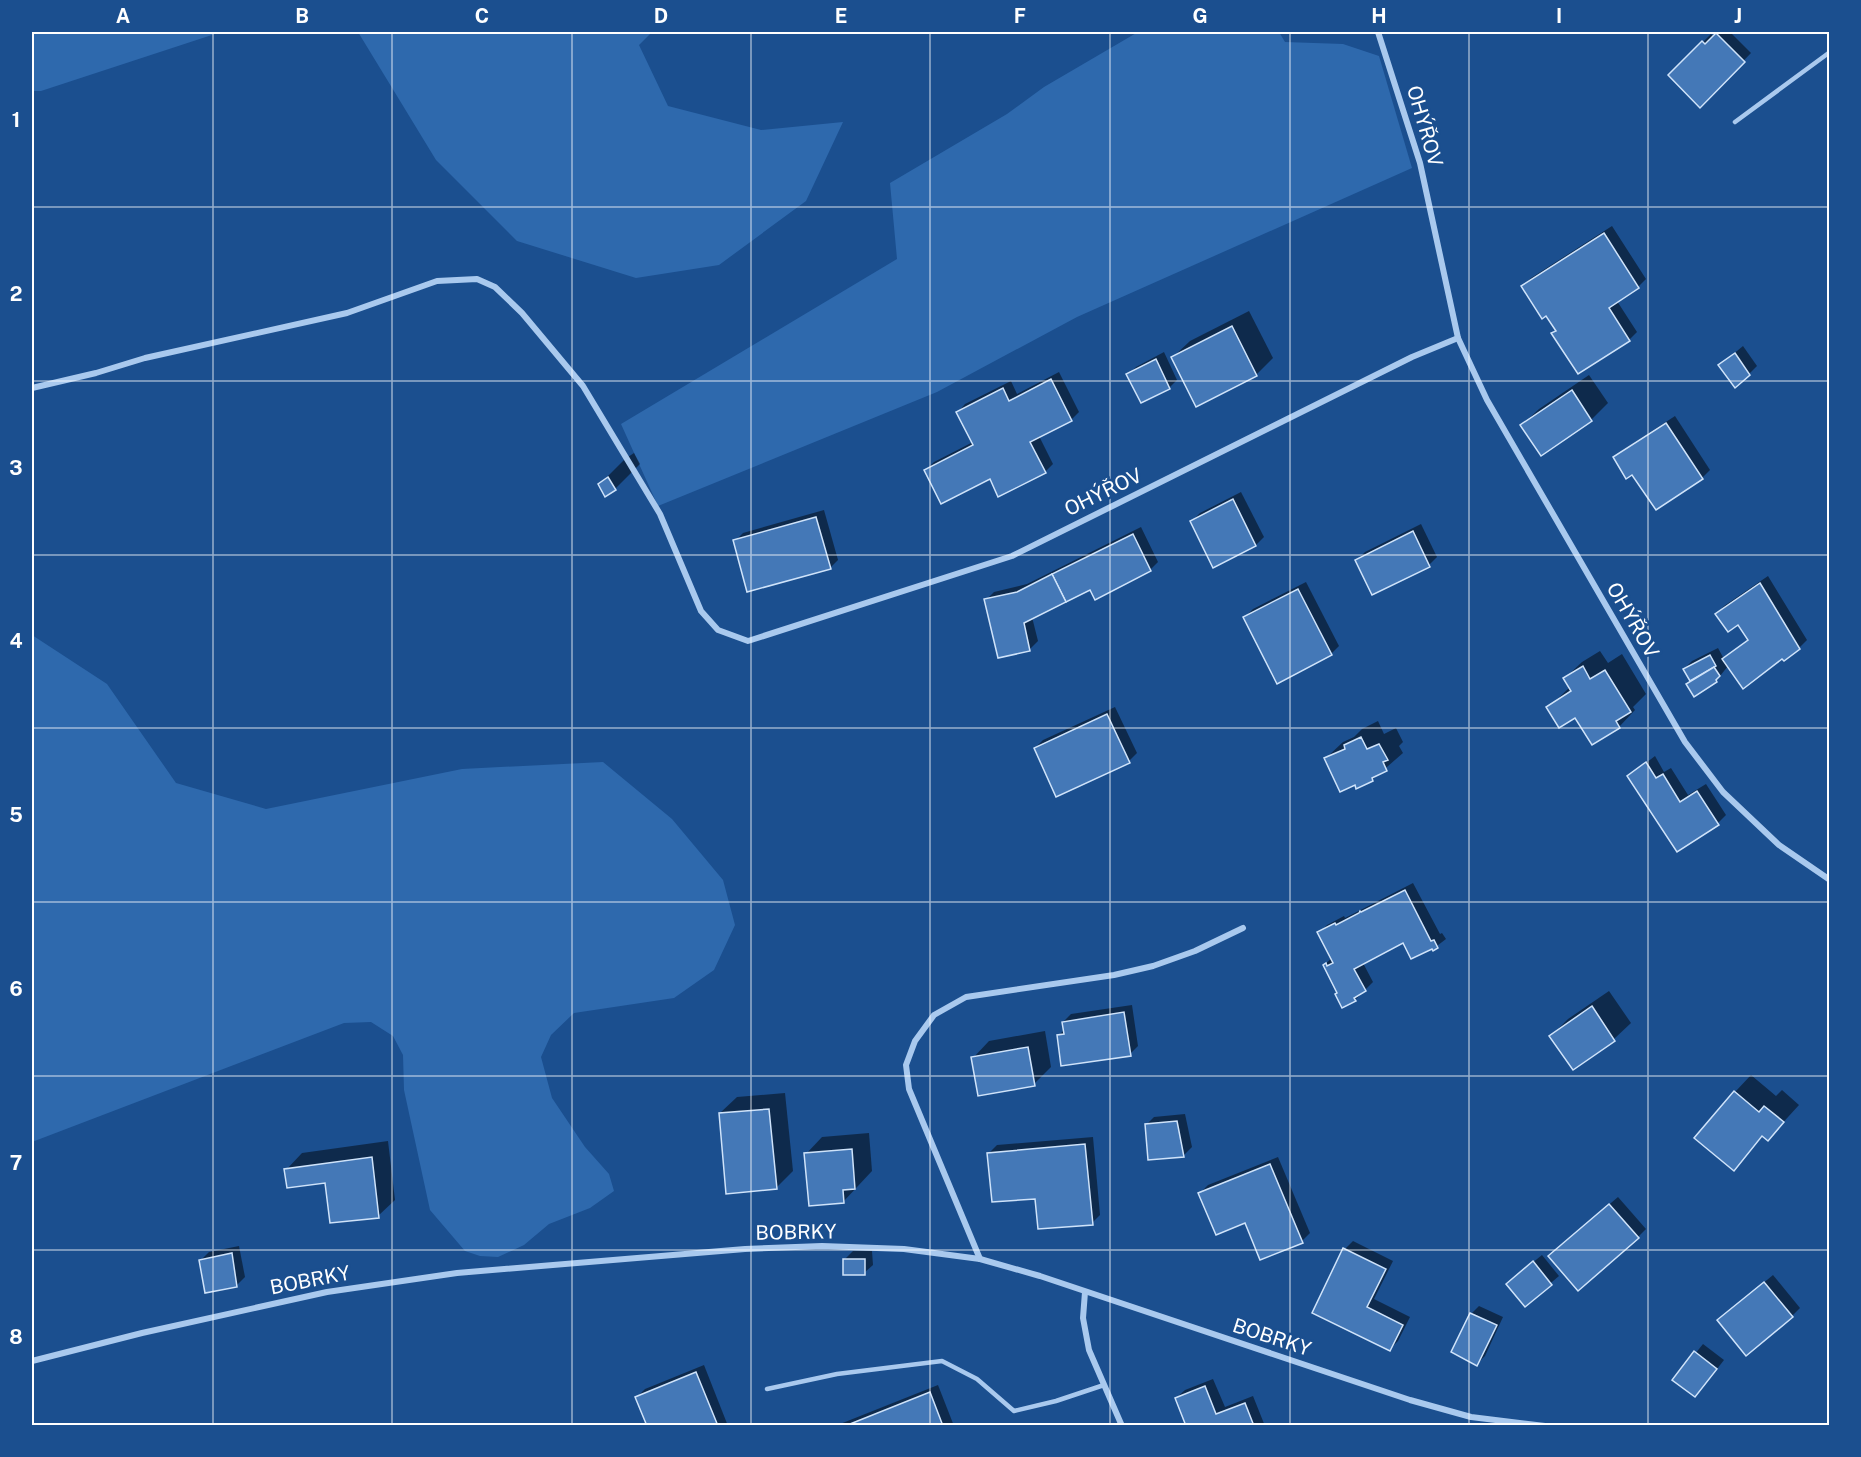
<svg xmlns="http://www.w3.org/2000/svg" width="1861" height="1457" font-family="'Public Sans',sans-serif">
<rect width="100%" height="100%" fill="#1b4f8f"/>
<g fill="#2e69ad">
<polygon points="32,32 221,32 41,91 32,91"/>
<polygon points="358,32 652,32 639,45 668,106 761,130 843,122 806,201 719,265 636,278 517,241 436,160"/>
<polygon points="1138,32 1279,32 1285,42 1343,44 1379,56 1412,168 1077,317 937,392 658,506 621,424 897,259 890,183 1007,114 1044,87"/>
<polygon points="32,635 107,684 176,783 266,809 462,769 603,762 672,819 723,880 735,925 714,970 674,998 574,1013 551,1035 541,1057 552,1098 585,1147 609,1174 614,1191 590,1208 549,1224 524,1245 498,1257 480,1256 465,1251 430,1210 404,1090 403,1055 393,1036 371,1022 344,1023 32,1142"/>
</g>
<g fill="#0007">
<polygon points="1720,32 1730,32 1751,53 1700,106 1670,75 1711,34 1714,37"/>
<polygon points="1612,226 1646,279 1638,287 1617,301 1637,332 1629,340 1553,334 1557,330 1523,286 1531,278"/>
<polygon points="1249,311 1273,358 1256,375 1173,357 1190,341"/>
<polygon points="1743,346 1757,366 1749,374 1720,365"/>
<polygon points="1164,352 1177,380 1169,388 1128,375 1136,367"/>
<polygon points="1059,372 1079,412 1071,420 1039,436 1053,464 1045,472 991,477 926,470 934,462 973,442 958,412 965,404 1011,381 1017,394"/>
<polygon points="1589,375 1608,403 1591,420 1541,454 1522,425 1539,409"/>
<polygon points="1675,416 1710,470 1702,478 1633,473 1615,458 1623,450"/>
<polygon points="634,453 640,464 615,489 600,484 625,459"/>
<polygon points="1241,492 1264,537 1256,545 1214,566 1192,521 1200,513"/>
<polygon points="824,510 838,560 830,568 735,541 743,533"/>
<polygon points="1421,524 1437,557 1429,565 1357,560 1365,552"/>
<polygon points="1141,527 1158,562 1150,570 1091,588 1032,617 1038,641 1030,649 986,600 994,592 1027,584"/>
<polygon points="1768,576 1807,640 1799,648 1728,666 1716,681 1688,684 1691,681 1684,669 1692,661 1718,648 1724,659 1749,639 1739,623 1717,614 1724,606"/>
<polygon points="1306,582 1339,646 1331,654 1245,617 1253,609"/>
<polygon points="1600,651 1608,663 1622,654 1646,694 1633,707 1635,710 1619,727 1548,708 1570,687 1565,678 1582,662"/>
<polygon points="1115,707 1137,753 1129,761 1035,748 1043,740"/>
<polygon points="1378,721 1384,734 1396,728 1403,742 1399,746 1403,753 1372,780 1326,758 1343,742 1354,737 1362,729"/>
<polygon points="1655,756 1664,772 1671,768 1688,795 1706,784 1726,815 1718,823 1677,850 1629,776"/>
<polygon points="1413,883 1440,934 1442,933 1446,939 1433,949 1404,941 1363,963 1373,982 1355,1000 1339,992 1324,965 1332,958 1319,933 1327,925 1344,916 1345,918"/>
<polygon points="1609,991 1631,1023 1614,1039 1573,1068 1551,1036 1568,1019"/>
<polygon points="1132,1005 1138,1046 1130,1054 1058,1036 1065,1029 1063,1022 1071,1014"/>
<polygon points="1045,1031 1051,1067 1034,1084 973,1058 989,1041"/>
<polygon points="1751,1075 1776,1096 1782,1090 1799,1105 1768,1139 1764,1135 1733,1169 1696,1138 1735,1092"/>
<polygon points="785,1093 793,1171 776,1188 720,1113 737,1097"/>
<polygon points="1185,1114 1192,1147 1184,1155 1146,1125 1154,1117"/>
<polygon points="869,1133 872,1171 843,1202 806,1154 822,1137"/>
<polygon points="1093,1137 1100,1215 1092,1223 1036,1197 989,1153 997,1145"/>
<polygon points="388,1141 395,1200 378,1216 326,1181 286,1170 302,1153"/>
<polygon points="1278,1157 1310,1233 1302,1241 1246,1221 1200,1193 1208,1185"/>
<polygon points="1618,1197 1646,1229 1638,1237 1558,1248"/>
<polygon points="1353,1241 1393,1261 1374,1299 1410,1317 1398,1341 1390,1349 1314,1312 1345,1249"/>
<polygon points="239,1246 245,1277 237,1285 201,1260 209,1252"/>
<polygon points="853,1251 872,1251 873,1265 864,1273 845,1259"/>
<polygon points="1542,1255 1559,1276 1525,1305 1516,1276"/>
<polygon points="1773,1275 1800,1308 1792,1316 1727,1313"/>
<polygon points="1479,1306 1503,1317 1485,1356 1477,1364 1453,1352 1471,1314"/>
<polygon points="1703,1344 1724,1360 1703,1387 1674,1380"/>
<polygon points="704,1365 728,1426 648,1426 637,1397 645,1389"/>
<polygon points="1213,1379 1225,1407 1253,1396 1265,1426 1187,1426 1176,1398 1185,1390"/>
<polygon points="938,1385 954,1426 835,1426"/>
</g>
<g fill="#4478b7" stroke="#cfe3fa" stroke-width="1.5">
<polygon points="1716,33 1745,62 1700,108 1668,75 1702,41 1705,44"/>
<polygon points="1604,233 1639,288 1609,308 1630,341 1578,374 1551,333 1556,331 1546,316 1542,319 1521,286"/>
<polygon points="1232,326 1257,376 1196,407 1171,357"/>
<polygon points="1735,353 1750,375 1735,388 1718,365"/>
<polygon points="1156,359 1170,389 1141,403 1126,374"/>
<polygon points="1051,379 1072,421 1030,442 1046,473 998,497 990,479 941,504 924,470 973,445 956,412 1003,388 1009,401"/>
<polygon points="1572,390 1592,421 1541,456 1520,425"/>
<polygon points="1666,423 1703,479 1656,510 1632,475 1626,479 1613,457"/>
<polygon points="608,477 616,490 605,497 598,484"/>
<polygon points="1233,499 1256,546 1213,568 1190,521"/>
<polygon points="816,517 831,569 747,592 733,540"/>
<polygon points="1413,531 1430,567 1372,595 1355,560"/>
<polygon points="1133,534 1151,571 1095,600 1090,590 1066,602 1052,574"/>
<polygon points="1052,574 1066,602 1024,623 1030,651 998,658 984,599 1017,592"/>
<polygon points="1760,583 1800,649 1784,661 1782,659 1743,689 1722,659 1748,640 1738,625 1728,632 1715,614"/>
<polygon points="1298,589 1332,655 1277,684 1243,617"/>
<polygon points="1710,655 1716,666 1690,681 1683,669"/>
<polygon points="1583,666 1590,679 1605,670 1631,712 1616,721 1620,728 1592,745 1575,718 1559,728 1546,707 1571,691 1563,678"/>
<polygon points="1714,667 1720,676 1716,680 1717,682 1694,697 1686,684"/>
<polygon points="1107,714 1130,763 1056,797 1034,748"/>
<polygon points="1361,737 1367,749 1379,744 1388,760 1383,762 1387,771 1372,778 1373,781 1356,789 1355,785 1340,792 1324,758 1345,749 1344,745"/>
<polygon points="1646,762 1656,778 1663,774 1680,802 1697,791 1719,825 1677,852 1627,776"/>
<polygon points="1405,890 1431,941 1434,940 1438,948 1433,951 1432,949 1411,959 1403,943 1354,969 1366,991 1354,998 1356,1001 1342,1008 1335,994 1337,993 1323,965 1326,963 1327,966 1333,963 1317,932 1335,923 1336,925 1359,913 1360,911 1361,912"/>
<polygon points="1592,1006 1615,1041 1573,1070 1549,1036"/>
<polygon points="1124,1012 1131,1056 1061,1066 1057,1035 1064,1034 1062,1022"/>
<polygon points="1028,1047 1035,1086 978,1096 971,1057"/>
<polygon points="1734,1091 1759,1112 1764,1106 1784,1122 1768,1141 1762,1136 1734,1171 1694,1138"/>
<polygon points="769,1109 777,1189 726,1194 719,1113"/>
<polygon points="1177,1121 1184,1157 1148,1160 1145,1124"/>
<polygon points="1085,1144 1093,1225 1038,1229 1035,1199 992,1202 987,1153"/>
<polygon points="852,1149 855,1189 843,1190 844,1203 809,1206 804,1153"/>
<polygon points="372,1157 379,1218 330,1223 325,1183 287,1188 284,1169"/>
<polygon points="1270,1164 1303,1243 1260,1260 1245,1223 1216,1235 1198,1193"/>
<polygon points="1609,1204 1639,1238 1578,1291 1548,1256"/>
<polygon points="1343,1248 1386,1269 1367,1307 1403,1325 1390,1351 1312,1313"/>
<polygon points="232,1253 237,1287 205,1293 199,1260"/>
<rect x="843" y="1259" width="22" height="16"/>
<polygon points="1533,1261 1552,1285 1525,1307 1506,1284"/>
<polygon points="1764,1282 1793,1317 1746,1356 1717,1320"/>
<polygon points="1470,1313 1497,1325 1477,1366 1451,1352"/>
<polygon points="1694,1351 1717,1369 1695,1397 1672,1380"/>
<polygon points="696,1372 718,1426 647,1426 635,1397"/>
<polygon points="1205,1386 1216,1414 1245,1403 1254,1426 1186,1426 1175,1398"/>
<polygon points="930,1392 943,1426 845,1426"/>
</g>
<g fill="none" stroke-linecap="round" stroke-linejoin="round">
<g stroke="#a9c9ee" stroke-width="4.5">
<polyline points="1735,122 1830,52"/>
<polyline points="767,1389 837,1374 942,1361 977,1379 1014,1411 1056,1401 1104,1385"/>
</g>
<g stroke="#a9c9ee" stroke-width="6">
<polyline points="1378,32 1420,163 1458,338 1487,400 1685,742 1723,792 1779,845 1830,880"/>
<polyline points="32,388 96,373 145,358 347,313 437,281 477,279 495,287 522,313 583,386 660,514 701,611 718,630 748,641 1012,556 1412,357 1458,338"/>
<polyline points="980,1259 909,1089 906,1065 915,1041 934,1015 966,997 1114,975 1153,966 1195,951 1243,928"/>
<polyline points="1085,1292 1083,1318 1089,1350 1122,1426"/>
<polyline points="32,1361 142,1333 327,1292 457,1273 745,1249 822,1246 904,1249 980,1259 1040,1276 1410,1400 1471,1417 1545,1426"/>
</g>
</g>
<path fill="none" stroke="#fff" stroke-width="1.5" stroke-opacity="0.55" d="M 213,32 L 213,1426M 392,32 L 392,1426M 572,32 L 572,1426M 751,32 L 751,1426M 930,32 L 930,1426M 1110,32 L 1110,1426M 1290,32 L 1290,1426M 1469,32 L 1469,1426M 1648,32 L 1648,1426M 32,207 L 1830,207M 32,381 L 1830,381M 32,555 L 1830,555M 32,728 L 1830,728M 32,902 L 1830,902M 32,1076 L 1830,1076M 32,1250 L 1830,1250"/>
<g text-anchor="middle" stroke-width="5" stroke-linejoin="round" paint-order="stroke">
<g font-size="20" fill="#fff" stroke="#1b4f8f">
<text transform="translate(1425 126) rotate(74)" y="7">OHÝŘOV</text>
<text transform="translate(1103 492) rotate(-26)" y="7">OHÝŘOV</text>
<text transform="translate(1633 620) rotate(60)" y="7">OHÝŘOV</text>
<text transform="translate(796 1232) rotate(-1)" y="7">BOBRKY</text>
<text transform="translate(310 1280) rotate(-11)" y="7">BOBRKY</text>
<text transform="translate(1272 1337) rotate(18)" y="7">BOBRKY</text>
</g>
</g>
<rect width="1861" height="1457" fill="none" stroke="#1b4f8f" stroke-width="66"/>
<rect x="33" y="33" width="1795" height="1391" fill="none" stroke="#fff" stroke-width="2"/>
<g font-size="20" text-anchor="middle" font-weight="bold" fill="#fff">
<text x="123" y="23">A</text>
<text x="302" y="23">B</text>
<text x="482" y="23">C</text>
<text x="661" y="23">D</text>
<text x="841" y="23">E</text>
<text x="1020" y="23">F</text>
<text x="1200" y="23">G</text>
<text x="1379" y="23">H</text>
<text x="1559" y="23">I</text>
<text x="1738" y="23">J</text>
<text x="16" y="127">1</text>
<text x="16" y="301">2</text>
<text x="16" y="475">3</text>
<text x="16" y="648">4</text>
<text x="16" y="822">5</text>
<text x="16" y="996">6</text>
<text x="16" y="1170">7</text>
<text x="16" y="1344">8</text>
</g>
</svg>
